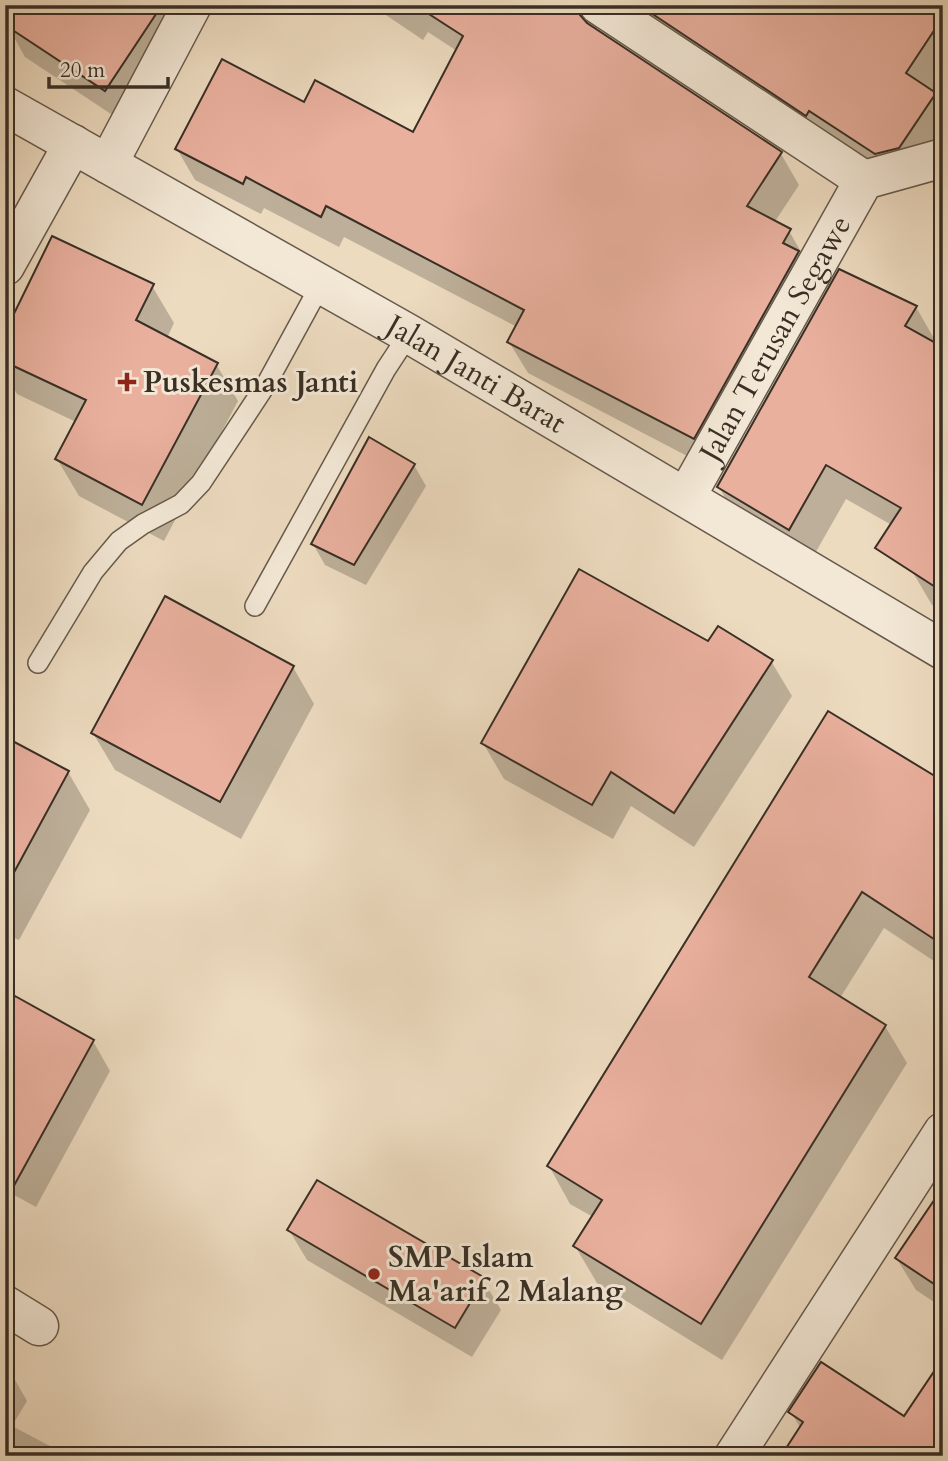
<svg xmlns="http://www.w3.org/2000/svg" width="948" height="1461" font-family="Cardo,serif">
<rect width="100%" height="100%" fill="#eddbc0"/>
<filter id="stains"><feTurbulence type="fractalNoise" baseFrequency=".00286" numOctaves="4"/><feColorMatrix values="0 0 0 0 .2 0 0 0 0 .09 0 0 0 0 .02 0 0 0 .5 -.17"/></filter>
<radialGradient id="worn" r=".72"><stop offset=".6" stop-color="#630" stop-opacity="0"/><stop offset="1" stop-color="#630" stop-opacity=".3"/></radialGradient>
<g fill="#0003">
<polygon points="20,5 201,5 123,122 25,57 7,25"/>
<polygon points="371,5 931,5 943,13 943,75 931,92 934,94 943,108 943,140 894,185 599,24 596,31 781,154 799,185 774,223 789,231 807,262 712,469 528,373 509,342 517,327 344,237 339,247 264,208 261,214 195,180 177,149 304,104 414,134 457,51 428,32 423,40"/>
<polygon points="152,286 174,323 167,338 216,364 238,401 164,541 79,496 57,459 76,422 17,394 5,374 5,336"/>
<polygon points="916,307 936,342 918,540 846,499 809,564 739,522 719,487"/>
<polygon points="414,465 426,486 366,585 325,565 313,544"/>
<polygon points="943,525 943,612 932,605 912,571"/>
<polygon points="708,644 771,661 792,696 694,847 631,806 613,839 504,779 483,743"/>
<polygon points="293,667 314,704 241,839 115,770 93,733"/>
<polygon points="5,739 68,772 90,810 19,940 5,934"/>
<polygon points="943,783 943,967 884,928 840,998 885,1026 907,1063 722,1360 597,1283 575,1246 593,1217 570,1204 549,1166"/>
<polygon points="93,1041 110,1071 36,1207 5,1190"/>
<polygon points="943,1190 943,1308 916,1290 897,1259"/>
<polygon points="289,1230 483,1280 501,1310 472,1357 307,1260"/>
<polygon points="5,1369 10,1371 27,1401 12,1426 69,1456 5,1456"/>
<polygon points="791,1412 904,1419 943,1456 801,1429"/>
</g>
<g fill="#e9b09e" stroke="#392f25" stroke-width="2">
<polygon points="18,5 162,5 105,91 5,25"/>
<polygon points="415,5 577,5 580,15 587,23 782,152 747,206 791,229 783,243 799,251 694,439 507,342 524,310 326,206 321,217 246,177 243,184 175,149 222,59 304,102 315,80 413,132 463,36"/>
<polygon points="639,5 943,5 943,17 906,73 936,93 899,148 875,154 809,111 806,116"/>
<polygon points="52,236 154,284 136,320 218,363 142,505 55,459 86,400 5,362 5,332"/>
<polygon points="839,269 917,306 905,326 943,347 943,592 875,548 901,508 826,465 789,530 717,487"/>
<polygon points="369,437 415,464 354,565 311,544"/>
<polygon points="579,569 708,641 718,626 773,660 674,813 611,772 592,805 481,743"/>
<polygon points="165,596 294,666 220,802 91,733"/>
<polygon points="828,711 943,781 943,945 862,892 809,977 886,1025 701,1324 573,1246 602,1200 547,1166"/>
<polygon points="5,737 69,771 5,889"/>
<polygon points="15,996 94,1040 5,1202 5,1013"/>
<polygon points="317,1180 485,1278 455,1328 287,1230"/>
<polygon points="943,1187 943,1290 895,1258"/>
<polygon points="943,1358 943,1456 781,1456 803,1422 788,1412 821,1362 904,1416"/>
</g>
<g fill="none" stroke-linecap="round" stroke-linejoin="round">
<defs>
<g id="service">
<polyline points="255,606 386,369 409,334"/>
<polyline points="38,663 93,572 119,541 143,524 181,504 201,483 267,383 321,284"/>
</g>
<g id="minor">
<polyline points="599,5 864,180"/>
<polyline points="108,164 192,5"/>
<polyline points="5,266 73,144"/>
<path id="s1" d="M 686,497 L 864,180 L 943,158"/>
<polyline points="5,1305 39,1326"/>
<polyline points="734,1456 943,1132"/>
</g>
<g id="tertiary">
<path id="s2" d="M 5,106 L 409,334 L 943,650"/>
</g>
</defs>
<use href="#service" stroke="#665a4c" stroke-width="22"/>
<use href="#minor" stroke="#665a4c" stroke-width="41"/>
<use href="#tertiary" stroke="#665a4c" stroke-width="41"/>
<use href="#service" stroke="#f3e8d6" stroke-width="19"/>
<use href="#minor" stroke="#f3e8d6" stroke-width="38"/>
<use href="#tertiary" stroke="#f3e8d6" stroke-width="38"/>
</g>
<g fill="#8f2418" stroke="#f3e8d6" stroke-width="2.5">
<path d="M123.5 371.5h7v7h7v7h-7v7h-7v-7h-7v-7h7z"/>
<circle cx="374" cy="1274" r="7"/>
</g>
<g text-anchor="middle" stroke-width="6" stroke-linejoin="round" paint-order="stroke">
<g font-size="30" fill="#392f25" stroke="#f3e8d6">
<text dy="10" stroke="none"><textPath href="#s1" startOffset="182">Jalan Terusan Segawe</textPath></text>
<text dy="10" stroke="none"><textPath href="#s2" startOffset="542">Jalan Janti Barat</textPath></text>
</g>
<g font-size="30" font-weight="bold" fill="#392f25" stroke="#f3e8d6" text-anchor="start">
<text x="143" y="392">Puskesmas Janti</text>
<text x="388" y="1267">SMP Islam<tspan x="388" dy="34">Ma'arif 2 Malang</tspan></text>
</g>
</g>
<rect width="948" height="1461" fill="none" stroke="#eddbc0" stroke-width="28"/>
<rect x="7" y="7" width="934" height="1447" fill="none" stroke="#392f25" stroke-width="3.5"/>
<rect x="14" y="14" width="920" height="1433" fill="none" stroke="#392f25" stroke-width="2"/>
<path d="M49 77v10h119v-10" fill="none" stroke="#392f25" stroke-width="3.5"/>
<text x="60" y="77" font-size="21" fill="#392f25" stroke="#f3e8d6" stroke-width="5" paint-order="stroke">20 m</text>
<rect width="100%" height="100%" filter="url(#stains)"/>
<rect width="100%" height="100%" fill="url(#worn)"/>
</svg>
